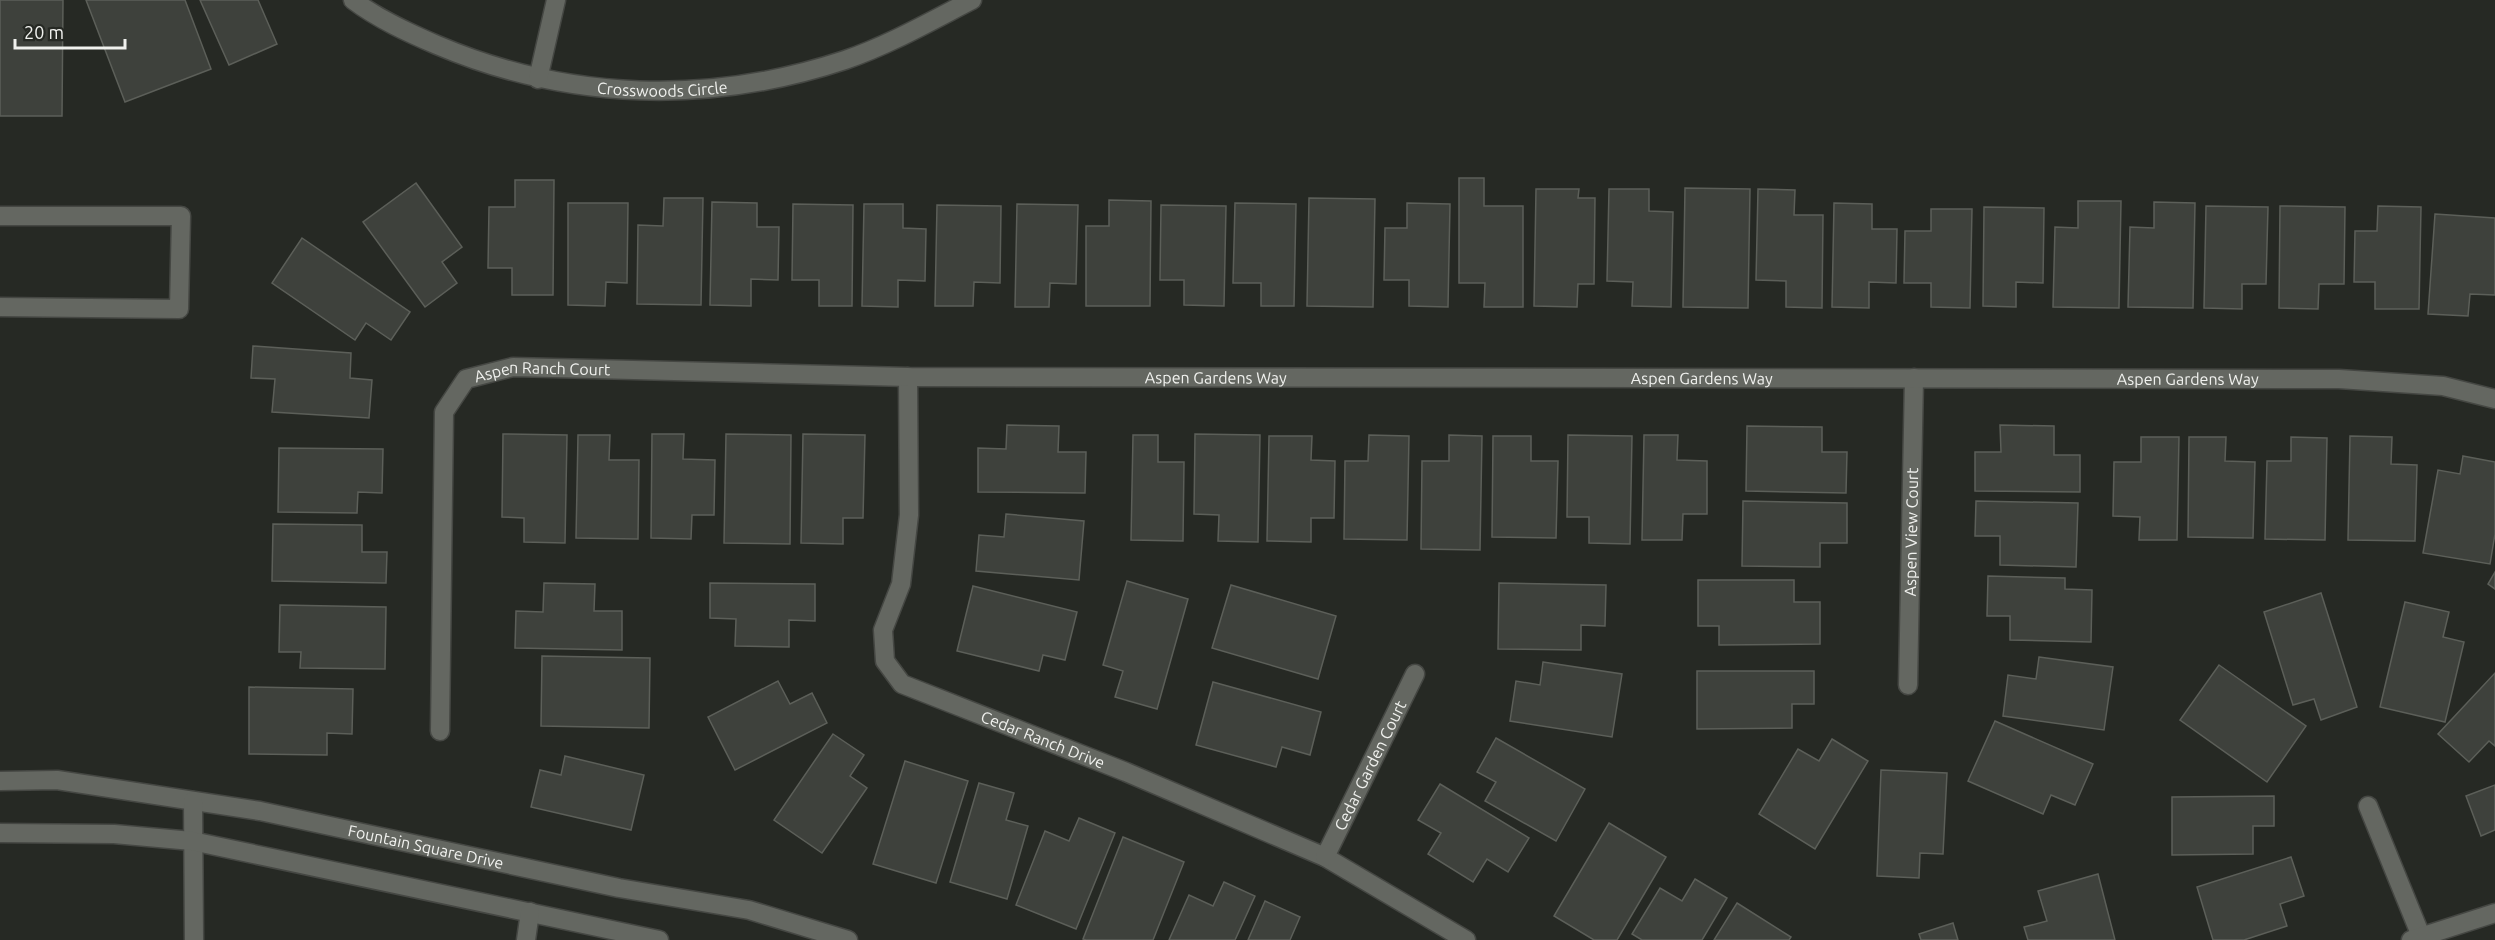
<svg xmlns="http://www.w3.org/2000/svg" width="2495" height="940" font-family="Ubuntu,sans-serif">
<rect width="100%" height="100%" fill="#262924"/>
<g fill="#3e413c" stroke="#5c5f59" stroke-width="1.5">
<polygon points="0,0 63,0 62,116 0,116"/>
<polygon points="86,0 185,0 211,69 125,102"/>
<polygon points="200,0 258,0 277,44 229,65"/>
<polygon points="1459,178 1484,178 1484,206 1523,206 1523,307 1484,307 1485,283 1459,283"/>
<polygon points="515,180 554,180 553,295 512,295 512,268 488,268 489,207 515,207"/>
<polygon points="416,183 462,247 442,262 457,283 425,307 363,222"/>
<polygon points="1685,188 1750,189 1748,308 1683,307"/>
<polygon points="1536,189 1579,189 1578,198 1595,198 1594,284 1578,284 1577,307 1534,306"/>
<polygon points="1609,189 1649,189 1649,211 1673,212 1671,307 1632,306 1633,282 1607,281"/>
<polygon points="1758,189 1795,190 1794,215 1823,215 1822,308 1786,307 1786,281 1756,280"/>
<polygon points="664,198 703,198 701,305 637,304 638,225 663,226"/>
<polygon points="1309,198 1375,199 1373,307 1307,306"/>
<polygon points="1109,200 1151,201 1150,306 1086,306 1086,226 1109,226"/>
<polygon points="2078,201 2121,201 2119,308 2053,307 2055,227 2078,228"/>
<polygon points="712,202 757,203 757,227 779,227 778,280 751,279 751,306 710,305"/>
<polygon points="2154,202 2195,203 2193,308 2128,307 2130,227 2154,228"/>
<polygon points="568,203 628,203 627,283 606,282 605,306 568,305"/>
<polygon points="1235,203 1296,204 1294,306 1261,306 1261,283 1233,283"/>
<polygon points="1407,203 1450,204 1448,307 1409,306 1409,280 1384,280 1385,228 1407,228"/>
<polygon points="1834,203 1872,204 1872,229 1897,229 1896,283 1869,282 1869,308 1832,307"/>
<polygon points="793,204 853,205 852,306 819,306 819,280 792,280"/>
<polygon points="864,204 903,204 903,228 926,229 925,281 898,280 898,307 862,306"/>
<polygon points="1017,204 1078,205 1076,284 1050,283 1049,307 1015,307"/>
<polygon points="937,205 1001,206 1000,283 974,282 973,306 935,306"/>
<polygon points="1161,205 1226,206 1224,306 1184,305 1184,280 1160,280"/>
<polygon points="2206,206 2268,207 2266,284 2242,284 2242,309 2204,308"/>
<polygon points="2280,206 2345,207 2344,284 2319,284 2318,309 2279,308"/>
<polygon points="2378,206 2421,207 2419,309 2375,309 2375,282 2354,282 2355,231 2377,231"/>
<polygon points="1984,207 2044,208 2043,283 2016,282 2016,307 1983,306"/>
<polygon points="1931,209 1972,209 1970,308 1931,307 1931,283 1904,283 1905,231 1931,231"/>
<polygon points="2435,214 2495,218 2495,295 2470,294 2468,316 2428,314"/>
<polygon points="302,238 410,312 391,340 366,323 355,340 272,283"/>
<polygon points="253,346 351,353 350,378 372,380 369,418 272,412 275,379 251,378"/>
<polygon points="1007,425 1059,426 1058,452 1086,452 1085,493 978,492 978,448 1006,449"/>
<polygon points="2000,425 2054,426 2054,455 2080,455 2080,492 1975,491 1975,452 2001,452"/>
<polygon points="1747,426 1822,427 1822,452 1847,452 1846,493 1746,491"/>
<polygon points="503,434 567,435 565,543 524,542 524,518 502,517"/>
<polygon points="652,434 684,434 683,459 715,460 714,515 692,515 691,539 651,538"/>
<polygon points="726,434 791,435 790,544 724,543"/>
<polygon points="803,434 865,435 863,518 843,518 843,544 801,543"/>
<polygon points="1195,434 1260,435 1258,542 1218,541 1219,515 1194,514"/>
<polygon points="578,435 610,435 609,460 639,460 638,539 576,538"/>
<polygon points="1133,435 1158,435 1158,462 1184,462 1183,541 1131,540"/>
<polygon points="1369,435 1409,436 1407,540 1344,539 1345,461 1368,461"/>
<polygon points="1449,435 1482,436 1480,550 1421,549 1422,461 1449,461"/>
<polygon points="1568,435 1632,436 1630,544 1589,543 1589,517 1567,517"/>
<polygon points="1644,435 1678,435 1677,460 1707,461 1707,514 1683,514 1682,540 1642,540"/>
<polygon points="1269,436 1312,436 1311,460 1335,461 1334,518 1311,518 1311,542 1267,541"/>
<polygon points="1493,436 1531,436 1531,461 1558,461 1556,538 1492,537"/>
<polygon points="2350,436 2392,437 2391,464 2417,465 2415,541 2348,540"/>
<polygon points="2141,437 2179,437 2177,540 2139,540 2140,517 2113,516 2114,462 2141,462"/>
<polygon points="2189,437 2226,437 2225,461 2255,462 2253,538 2188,537"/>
<polygon points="2291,437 2327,438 2325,540 2265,539 2267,461 2291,461"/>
<polygon points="279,448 383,449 382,493 358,492 357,513 278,512"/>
<polygon points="2463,456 2495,462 2495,534 2490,564 2423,553 2438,470 2460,474"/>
<polygon points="1743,501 1847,503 1847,543 1820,543 1820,567 1742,566"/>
<polygon points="1976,501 2078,503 2076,567 2000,565 2000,536 1975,536"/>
<polygon points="1006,514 1084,521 1079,580 976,571 979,535 1004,537"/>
<polygon points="273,524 362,525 362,552 387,552 386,583 272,581"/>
<polygon points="2495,572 2495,589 2488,584"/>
<polygon points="1988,576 2065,578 2065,589 2092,590 2091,642 2010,640 2010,616 1987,616"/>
<polygon points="1698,580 1794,580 1794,602 1820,602 1820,644 1719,645 1719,626 1698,626"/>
<polygon points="1127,581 1188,599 1157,709 1115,697 1123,671 1103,665"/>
<polygon points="544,583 595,584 594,611 622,611 622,650 515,648 516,611 543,612"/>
<polygon points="710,583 815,584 815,621 789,620 789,647 735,646 736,619 710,618"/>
<polygon points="1499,583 1606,585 1605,626 1581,625 1581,650 1498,649"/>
<polygon points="1231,585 1336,616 1318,679 1212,648"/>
<polygon points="973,586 1077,612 1065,660 1043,655 1039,671 957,651"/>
<polygon points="2321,593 2357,707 2321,720 2314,699 2293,705 2264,612"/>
<polygon points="2405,602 2449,612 2443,637 2464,642 2445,722 2380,707"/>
<polygon points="280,605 386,607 385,669 300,668 301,652 279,652"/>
<polygon points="542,656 650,658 649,728 541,726"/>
<polygon points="2039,657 2113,667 2104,730 2003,716 2008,675 2036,679"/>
<polygon points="1543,662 1622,674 1612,737 1510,721 1516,681 1540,685"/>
<polygon points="2219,665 2306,726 2267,782 2180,720"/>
<polygon points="1697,671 1814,671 1814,704 1792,704 1792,728 1697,729"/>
<polygon points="2495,673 2495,746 2489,741 2469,762 2438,734"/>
<polygon points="778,681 790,704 812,693 827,723 735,770 708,717"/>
<polygon points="1213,682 1321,712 1310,755 1282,747 1276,767 1196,745"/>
<polygon points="249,687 353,689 352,734 327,733 327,755 249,754"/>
<polygon points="1995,721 2093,764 2075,805 2051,795 2043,814 1968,781"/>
<polygon points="833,734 864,755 850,776 867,788 822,853 774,820"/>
<polygon points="1496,738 1585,789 1556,841 1485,801 1496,782 1477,772"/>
<polygon points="1832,739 1868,761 1815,849 1759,814 1798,749 1819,761"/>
<polygon points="565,756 644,775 631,830 531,807 540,770 561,775"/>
<polygon points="905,761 968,781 936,883 873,864"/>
<polygon points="1881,770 1947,773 1943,854 1920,853 1919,878 1877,876"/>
<polygon points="979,783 1014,793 1006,820 1028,826 1007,899 950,882"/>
<polygon points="1440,784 1529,838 1508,872 1487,859 1473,882 1428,854 1441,833 1418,820"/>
<polygon points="2495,785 2495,830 2481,836 2466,796"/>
<polygon points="2274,796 2274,826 2253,826 2253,854 2172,855 2172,797"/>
<polygon points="1079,818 1115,833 1076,929 1016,905 1045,831 1069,841"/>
<polygon points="1609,823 1666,857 1617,940 1594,940 1554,916"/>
<polygon points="1123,837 1184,862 1153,940 1086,940 1083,939"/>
<polygon points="2291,857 2304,896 2280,904 2287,926 2244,940 2213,940 2197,887"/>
<polygon points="2098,874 2115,940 2028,940 2024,927 2047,921 2038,891"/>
<polygon points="1695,879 1727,898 1702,940 1642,940 1632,934 1660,888 1682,901"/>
<polygon points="1224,882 1255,896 1235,940 1169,940 1189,895 1213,906"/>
<polygon points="1265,901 1300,917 1290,940 1248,940"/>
<polygon points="1737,903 1791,937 1789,940 1714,940"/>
<polygon points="1953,923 1958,940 1921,940 1919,934"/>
</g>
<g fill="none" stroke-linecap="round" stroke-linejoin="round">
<defs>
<g id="minor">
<path id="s1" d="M 353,0 C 378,19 409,33 437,45 C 569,101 709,105 845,60 C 889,45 931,21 972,0"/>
<polyline points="538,79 556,0"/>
<polyline points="0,216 181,216 179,309 0,307"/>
<path id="s2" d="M 908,377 L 909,515 L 901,584 L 883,630 L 885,661 L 902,684 L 1126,772 L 1325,857 L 1466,940"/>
<path id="s3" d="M 1908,685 L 1914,378"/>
<path id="s4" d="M 440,731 L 444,412 L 466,379 L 513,367 L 908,377 L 2339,379 L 2443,386 L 2495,399"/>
<path id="s5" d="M 0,781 L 57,780 L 260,811 L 619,888 L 749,910 L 848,940"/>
<polyline points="193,801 194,940"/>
<polyline points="2368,806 2421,936"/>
<polyline points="0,833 114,834 192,841 659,940"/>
<path id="s6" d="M 1325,857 L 1415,674"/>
<polyline points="526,940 530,912"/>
<polyline points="2411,940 2495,913"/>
</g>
</defs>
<use href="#minor" stroke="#454743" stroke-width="21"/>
<use href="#minor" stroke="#646761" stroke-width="18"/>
</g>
<g text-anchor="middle" stroke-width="6" stroke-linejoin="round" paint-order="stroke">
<g font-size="16" fill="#f0f1ee" stroke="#262924">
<text dy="6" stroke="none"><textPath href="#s1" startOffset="327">Crosswoods Circle</textPath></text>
<text dy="6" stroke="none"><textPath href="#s4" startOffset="436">Aspen Ranch Court</textPath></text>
<text dy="6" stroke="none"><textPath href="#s4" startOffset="1110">Aspen Gardens Way</textPath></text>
<text dy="6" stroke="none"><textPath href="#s4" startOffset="1596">Aspen Gardens Way</textPath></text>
<text dy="6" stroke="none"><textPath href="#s4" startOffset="2082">Aspen Gardens Way</textPath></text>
<text dy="6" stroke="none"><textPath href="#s3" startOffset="153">Aspen View Court</textPath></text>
<text dy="6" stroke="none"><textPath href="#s2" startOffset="468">Cedar Ranch Drive</textPath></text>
<text dy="6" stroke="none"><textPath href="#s6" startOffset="102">Cedar Garden Court</textPath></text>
<text dy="6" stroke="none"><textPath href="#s5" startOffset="432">Fountain Square Drive</textPath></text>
</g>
</g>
<path d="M15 39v9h110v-9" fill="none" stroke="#f0f1ee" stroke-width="3"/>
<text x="24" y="39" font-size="18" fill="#f0f1ee" stroke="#262924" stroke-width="4.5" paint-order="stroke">20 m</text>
</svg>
